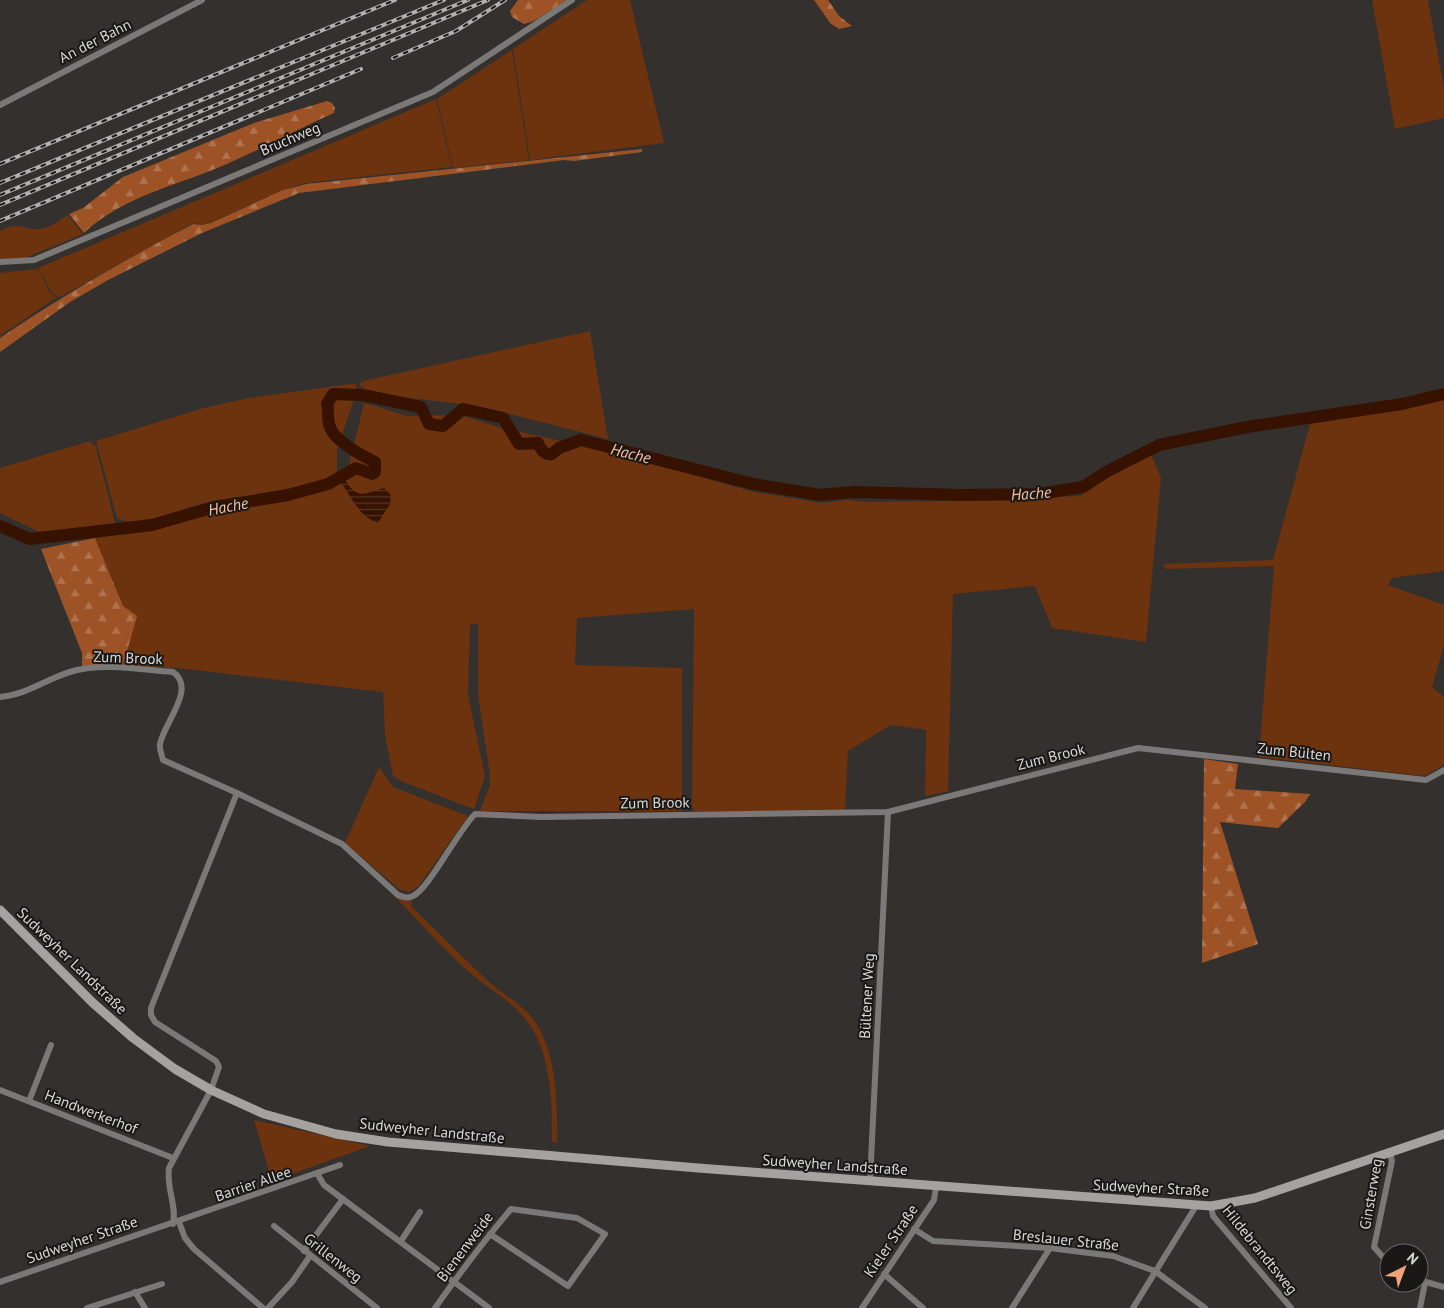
<svg xmlns="http://www.w3.org/2000/svg" width="1444" height="1308" font-family="'PT Sans',sans-serif">
<defs>
<pattern id="forest-firs" width="22" height="20" patternUnits="userSpaceOnUse" patternTransform="scale(1.25)"><rect width="22" height="20" fill="#9e5327"/><path d="M5 1l3.5 6h-7zM16 11l3.5 6h-7z" fill="#af7350"/></pattern>
<pattern id="water-rules" width="6" height="5" patternUnits="userSpaceOnUse" patternTransform="scale(1.25)"><rect width="6" height="5" fill="#371200"/><path d="M0 2.5h6" fill="none" stroke="#533424"/></pattern>
</defs>
<rect width="100%" height="100%" fill="#33302e"/>
<g fill="#6d330e">
<polygon points="587,0 630,0 664,143 530,160 513,49"/>
<polygon points="1372,0 1428,0 1444,88 1444,118 1395,129"/>
<polygon points="512,50 529,160 453,168 437,99"/>
<polygon points="436,99 452,167 304,183 283,190 210,223 202,225 193,223 60,297 52,293 38,268"/>
<path d="M 68,215 L 83,234 L 25,258 L 0,259 L 0,231 C 20,220 25,231 39,229 C 50,228 59,221 68,215 Z"/>
<polygon points="38,269 50,293 57,297 0,336 0,273"/>
<polygon points="590,331 608,439 478,406 376,394 365,391 359,384 363,381"/>
<path d="M 351,384 L 356,384 L 357,390 L 337,450 L 337,472 C 322,494 244,496 217,500 C 190,505 165,518 139,521 C 130,523 125,522 117,518 L 96,441 L 99,440 L 204,408 L 249,398 Z"/>
<polygon points="1444,397 1444,571 1392,578 1388,585 1444,605 1444,645 1432,687 1444,697 1444,765 1424,776 1259,757 1274,566 1165,569 1164,564 1273,560 1310,424"/>
<polygon points="364,403 408,416 460,415 498,427 608,451 754,492 822,503 847,500 868,502 960,501 1080,496 1108,476 1151,454 1161,478 1146,642 1052,628 1035,586 953,594 948,791 925,796 926,730 891,725 848,751 845,811 694,811 692,808 694,609 577,618 575,665 682,668 682,811 480,811 490,785 490,775 478,695 478,623 470,625 468,695 485,776 474,809 403,782 393,776 385,735 383,692 178,668 123,665 123,606 95,538 152,531 214,512 289,500 327,488 346,477"/>
<polygon points="90,441 96,447 115,523 44,534 0,513 0,468"/>
<polygon points="379,767 393,787 468,816 419,886 409,892 399,889 345,843"/>
<path d="M 393,895 L 402,900 L 412,901 L 411,906 C 437,931 462,957 488,981 C 501,993 517,1001 529,1014 C 557,1045 558,1104 557,1143 L 552,1142 C 552,1099 552,1045 519,1012 C 504,996 484,986 468,971 C 442,948 418,920 393,895 Z"/>
<polygon points="254,1120 370,1146 272,1181"/>
</g>
<g fill="url(#forest-firs)">
<polygon points="518,0 567,0 534,21 524,24 512,17 510,11"/>
<polygon points="814,0 828,0 839,16 852,26 839,29 831,24"/>
<path d="M 327,101 L 332,103 L 335,108 L 334,113 C 298,129 263,148 227,164 C 179,185 123,196 84,233 L 69,214 L 83,208 L 123,177 L 254,123 Z"/>
<path d="M 642,149 L 642,152 L 574,161 L 564,160 L 299,193 L 202,233 L 108,280 L 70,302 L 0,352 L 0,338 C 62,296 126,259 193,224 L 202,225 L 211,223 L 283,190 L 306,184 Z"/>
<polygon points="95,538 123,606 137,616 123,665 82,666 82,653 41,549"/>
<polygon points="1204,759 1238,764 1235,789 1310,794 1305,802 1278,828 1220,822 1258,944 1202,963"/>
</g>
<path fill="url(#water-rules)" d="M 342,475 C 357,500 360,495 384,488 L 391,495 L 390,504 L 378,523 C 358,516 352,497 340,481 L 328,484 Z"/>
<g fill="none" stroke-linecap="round" stroke-linejoin="round">
<path stroke="#371200" stroke-width="12" d="M 0,526 L 30,539 L 152,525 L 215,507 L 288,495 L 328,484 L 356,468 L 372,474 L 375,472 L 375,462 C 361,455 332,440 329,424 C 327,417 329,411 327,404 L 333,394 L 363,395 L 421,407 L 429,424 L 443,426 L 463,409 L 503,418 L 519,444 L 538,443 C 541,450 544,455 552,454 L 559,448 L 581,440 L 753,484 L 820,495 L 853,492 L 963,495 L 1038,494 L 1083,487 L 1106,472 L 1159,445 L 1247,427 L 1402,404 L 1444,394"/>
<g stroke="#7b7978" stroke-width="6">
<polyline points="0,105 202,0"/>
<polyline points="0,262 34,260 433,92 572,0"/>
<path d="M 0,697 C 28,695 50,676 77,670 C 107,663 142,670 173,672 C 197,688 164,723 160,744 C 159,749 162,755 163,760 L 237,793 L 151,1008 L 151,1015 L 155,1022 L 216,1061 L 219,1067 L 211,1090 L 169,1168 C 166,1188 177,1205 173,1224"/>
<path d="M 237,793 L 342,844 L 398,895 C 403,897 407,899 413,896 C 428,890 458,831 475,814 L 542,817 L 888,812 L 1138,748 L 1426,780 L 1444,770"/>
<polyline points="0,1090 173,1158"/>
<polyline points="29,1101 51,1045"/>
<polyline points="318,1175 324,1185 489,1308"/>
<polyline points="870,1181 888,812"/>
<polyline points="1211,1206 1213,1216 1291,1308"/>
<polyline points="179,1222 185,1238 194,1249 263,1308"/>
<polyline points="274,1226 377,1308"/>
<polyline points="914,1229 933,1241 1050,1248 1113,1256 1155,1271 1205,1308"/>
<polyline points="401,1241 420,1212"/>
<polyline points="304,1251 343,1199"/>
<polyline points="1389,1264 1374,1247 1392,1161 1390,1153"/>
<polyline points="884,1274 923,1308"/>
<polyline points="1419,1280 1444,1287"/>
<polyline points="0,1282 340,1165"/>
<polyline points="135,1292 145,1308"/>
<polyline points="87,1308 162,1284"/>
<polyline points="268,1308 292,1282 310,1256"/>
<path d="M 435,1308 C 459,1274 484,1241 511,1209 L 577,1218 L 605,1234 L 568,1286 L 490,1234"/>
<polyline points="862,1308 934,1200 936,1187"/>
<polyline points="1012,1308 1050,1248"/>
<polyline points="1133,1308 1196,1206"/>
<polyline points="1420,1308 1425,1283"/>
</g>
<polyline stroke="#a5a2a0" stroke-width="9" points="0,910 93,1003 133,1038 175,1069 211,1090 264,1114 336,1134 388,1142 698,1168 1211,1206 1255,1198 1444,1134"/>
<defs>
<g id="rail">
<polyline points="393,58 456,31 505,0"/>
<polyline points="0,164 395,0"/>
<polyline points="0,183 444,0"/>
<polyline points="0,195 468,0"/>
<polyline points="0,205 488,0"/>
<polyline points="0,221 361,69"/>
</g>
</defs>
<use href="#rail" stroke="#b3b1b0" stroke-width="4"/>
<use href="#rail" stroke="#1a1817" stroke-width="2" stroke-dasharray="5.5" stroke-linecap="butt"/>
</g>
<g text-anchor="middle" stroke-width="4" stroke-linejoin="round" paint-order="stroke">
<g font-size="15" fill="#dbd9d8" stroke="#1a1817">
<text transform="translate(95 41) rotate(-27)" y="5">An der Bahn</text>
<text transform="translate(290 139) rotate(-23)" y="5">Bruchweg</text>
<text transform="translate(128 658) rotate(2)" y="5">Zum Brook</text>
<text transform="translate(1294 752) rotate(6)" y="5">Zum Bülten</text>
<text transform="translate(1051 757) rotate(-14)" y="5">Zum Brook</text>
<text transform="translate(655 803) rotate(-1)" y="5">Zum Brook</text>
<text transform="translate(72 961) rotate(44)" y="5">Sudweyher Landstraße</text>
<text transform="translate(867 996) rotate(-87)" y="5">Bültener Weg</text>
<text transform="translate(91 1112) rotate(21)" y="5">Handwerkerhof</text>
<text transform="translate(432 1131) rotate(6)" y="5">Sudweyher Landstraße</text>
<text transform="translate(835 1165) rotate(4)" y="5">Sudweyher Landstraße</text>
<text transform="translate(253 1184) rotate(-19)" y="5">Barrier Allee</text>
<text transform="translate(1151 1188) rotate(3)" y="5">Sudweyher Straße</text>
<text transform="translate(1371 1194) rotate(-80)" y="5">Ginsterweg</text>
<text transform="translate(82 1240) rotate(-19)" y="5">Sudweyher Straße</text>
<text transform="translate(1066 1240) rotate(6)" y="5">Breslauer Straße</text>
<text transform="translate(891 1241) rotate(-56)" y="5">Kieler Straße</text>
<text transform="translate(465 1247) rotate(-53)" y="5">Bienenweide</text>
<text transform="translate(1260 1250) rotate(51)" y="5">Hildebrandtsweg</text>
<text transform="translate(333 1258) rotate(38)" y="5">Grillenweg</text>
</g>
<g font-size="16" font-style="italic" fill="#febe9c" stroke="#1a1817">
<text transform="translate(631 453) rotate(14)" y="6">Hache</text>
<text transform="translate(1031 493) rotate(-4)" y="6">Hache</text>
<text transform="translate(228 506) rotate(-11)" y="6">Hache</text>
</g>
</g>
<g transform="translate(1404 1268) rotate(42)"><circle r="24" fill="#1a1817" stroke="#676564"/>
<path d="M0-4L9 19L0 12L-9 19Z" fill="#f0a279"/>
<text y="-8" font-size="14" font-weight="bold" text-anchor="middle" fill="#dbd9d8">N</text>
</g>
</svg>
